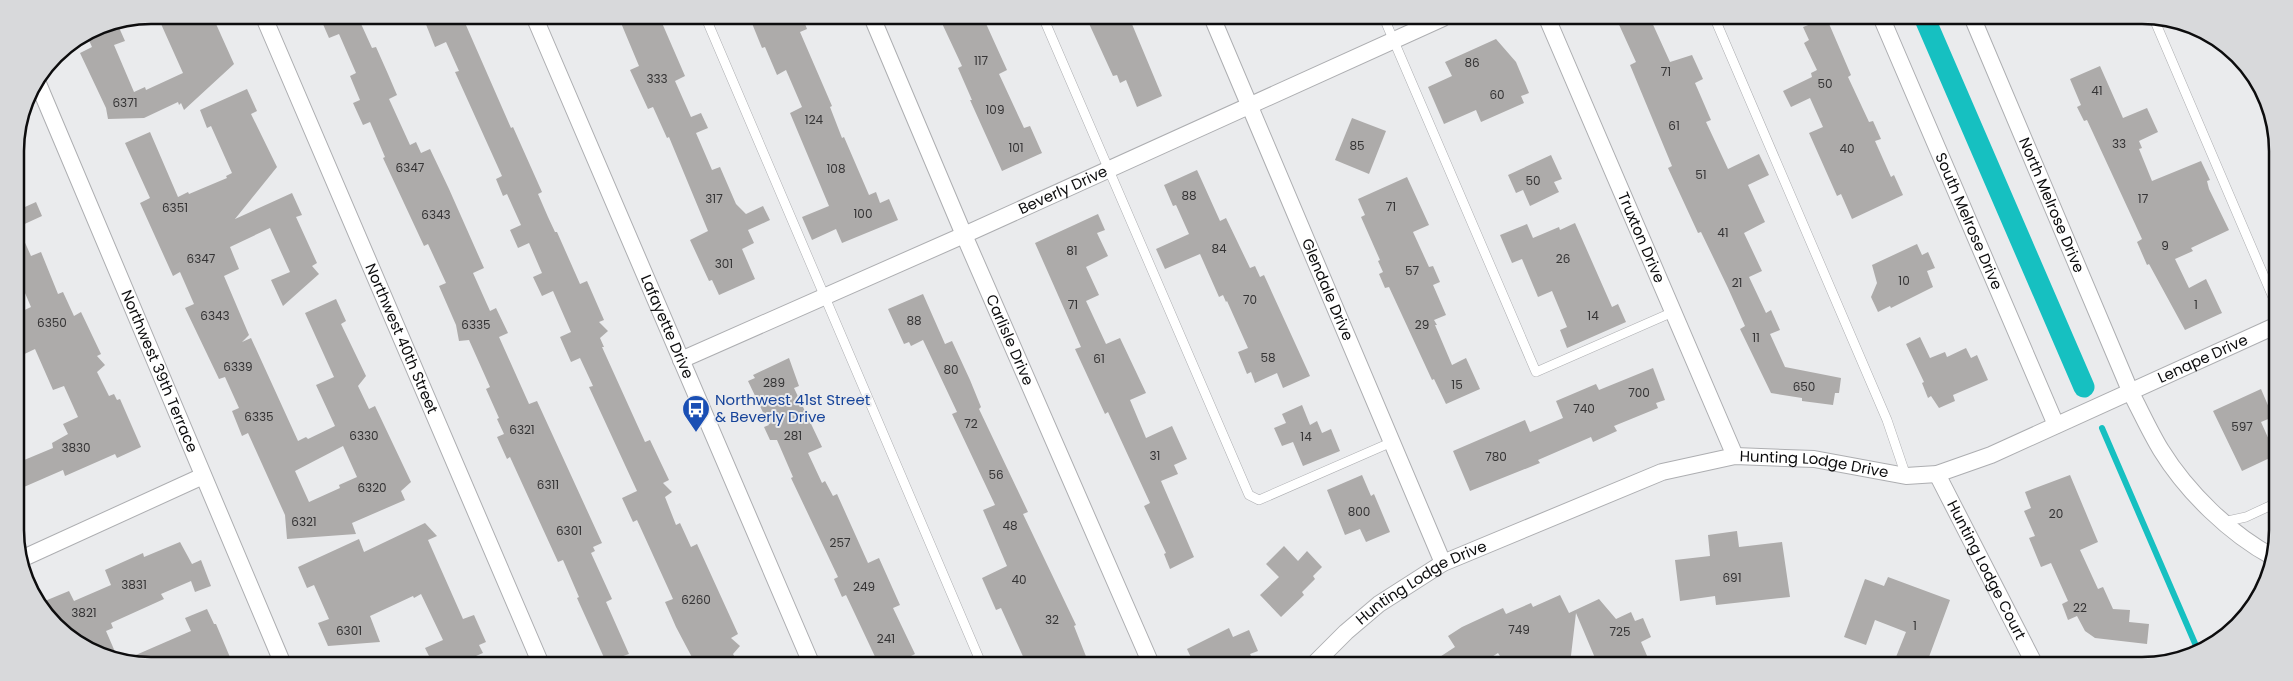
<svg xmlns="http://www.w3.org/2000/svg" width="2293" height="681" font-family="Poppins,sans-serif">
<rect width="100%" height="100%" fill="#eaebed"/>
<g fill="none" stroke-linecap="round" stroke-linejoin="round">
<polyline stroke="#16c0c1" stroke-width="6" points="2102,428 2197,648"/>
<polyline stroke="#16c0c1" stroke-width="21" points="1925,19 2084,387"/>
</g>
<g fill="#adabaa" fill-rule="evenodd">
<polygon points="157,15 212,15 234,64 184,110 181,103 179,105 178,102 144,118 108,119 106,108 80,53 92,47 87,36 117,23 125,41 114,45 134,92 145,87 146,90 183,73"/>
<polygon points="319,15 357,15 372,48 376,47 388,74 397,95 389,99 410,145 416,142 421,153 430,149 449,189 484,268 473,273 490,311 496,308 508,333 499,337 529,404 537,401 602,543 593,547 595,551 591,553 612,599 606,602 629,654 606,662 577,598 579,597 563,560 558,562 510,457 507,459 497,437 504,434 497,419 499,418 486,389 490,387 469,340 459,341 456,325 439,286 446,283 428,244 424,246 383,158 385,157 370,122 363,125 353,103 360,100 350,76 356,73 339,34 329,38"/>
<polygon points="441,16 462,16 511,128 513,127 542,192 538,194 548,217 555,232 557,232 580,284 587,281 604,320 599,322 608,331 600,338 604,347 602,347 645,442 650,440 669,480 663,483 672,492 665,497 676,525 680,523 691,547 697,544 738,634 731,638 740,646 733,654 738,663 695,663 676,627 665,602 673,599 637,520 633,522 622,498 637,491 589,387 593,386 580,358 571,362 560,337 571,332 553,291 542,296 533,277 542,273 529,243 518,248 510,230 521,225 507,194 503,196 496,179 502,176 455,72 459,71 446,42 435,47 425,22"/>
<polygon points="637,16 659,16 685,76 675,81 691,117 701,113 708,128 696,133 712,170 720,167 736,204 746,214 763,206 770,220 748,230 754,243 742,249 755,279 719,295 712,280 709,281 690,240 708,231 669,137 667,138 653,107 648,109 630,70 639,66 621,23"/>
<polygon points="749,16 802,16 807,29 800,32 832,106 830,107 842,138 844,137 869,195 876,192 880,203 889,199 898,220 842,243 836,229 812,240 802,217 829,206 790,113 802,107 786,70 777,75 765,47 762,48"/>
<polygon points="939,17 983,17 1007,70 999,74 1024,128 1030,126 1042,153 1002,171 970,100 972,100 958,68 962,66"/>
<polygon points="1086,17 1129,17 1162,96 1137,107 1126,80 1120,83 1117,75 1113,76"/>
<polygon points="1616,18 1650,18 1670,62 1692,55 1703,79 1695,83 1711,120 1706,122 1728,169 1759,154 1769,175 1748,185 1765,222 1744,233 1762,271 1749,277 1766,313 1771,310 1780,330 1770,334 1785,367 1841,378 1839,393 1835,393 1833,405 1802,401 1802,398 1771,393 1740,329 1745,326 1728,288 1701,232 1698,233 1668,168 1672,166 1630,65 1636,62"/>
<polygon points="1808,19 1827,19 1851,75 1848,77 1869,122 1873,121 1881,139 1875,141 1891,177 1894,175 1903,195 1852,219 1841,194 1837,196 1809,133 1823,127 1810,98 1791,107 1783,91 1812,77 1811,73 1817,70 1804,43 1809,40 1803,27 1811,24"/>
<polygon points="1496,39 1516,62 1529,93 1521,96 1524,103 1481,122 1476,110 1444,124 1428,87 1452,76 1445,62"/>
<polygon points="2100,66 2123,118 2147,108 2158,132 2139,141 2142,148 2139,149 2152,181 2201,161 2210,180 2207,181 2209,189 2229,230 2191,248 2193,251 2175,259 2189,288 2206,279 2222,313 2185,330 2149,264 2147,265 2137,242 2142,239 2087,120 2084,121 2077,107 2081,105 2070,79"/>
<path d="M 247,89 L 257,111 L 251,114 L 277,167 L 235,219 L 292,193 L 302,215 L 296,217 L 317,263 L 312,266 L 319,274 L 283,306 L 271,280 L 290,272 L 270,228 L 230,247 L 239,269 L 224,276 L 249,335 L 242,342 L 251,338 L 298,441 L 306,437 L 308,439 L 335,426 L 316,385 L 334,377 L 305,313 L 336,299 L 346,321 L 341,324 L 366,376 L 358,386 L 369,409 L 375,406 L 411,482 L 401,491 L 405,500 L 352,523 L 356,534 L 287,539 L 285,515 L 248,433 L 242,436 L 232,411 L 239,408 L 225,377 L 219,379 L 185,308 L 194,304 L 180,272 L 173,276 L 140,203 L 150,198 L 125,143 L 150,132 L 178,197 L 188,192 L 189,194 L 227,178 L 226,176 L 232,173 L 211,126 L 207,128 L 200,110 ZM 343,446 L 357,477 L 339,485 L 340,488 L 309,502 L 295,471 Z"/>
<polygon points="1352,118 1386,131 1369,174 1335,160"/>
<polygon points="1551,155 1562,179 1554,182 1559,192 1530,206 1523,190 1516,193 1508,175"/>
<polygon points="1197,170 1220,221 1226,218 1250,268 1255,266 1260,277 1264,275 1310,376 1283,388 1277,373 1255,383 1251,372 1247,374 1238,352 1248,348 1227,301 1226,302 1223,295 1219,297 1200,254 1165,269 1156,249 1189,234 1176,205 1173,206 1164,185"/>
<polygon points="1407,177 1429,225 1413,232 1429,267 1433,266 1440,282 1433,285 1446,315 1434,320 1437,325 1435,325 1452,365 1466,358 1480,389 1446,404 1434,379 1432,380 1389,287 1385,288 1379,274 1383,272 1378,261 1380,260 1361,217 1365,215 1358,199"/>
<polygon points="36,202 42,216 18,227 31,256 41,252 58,294 63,292 74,316 81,312 101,354 97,356 105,365 97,372 109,396 114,394 117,400 120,399 141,447 117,458 115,454 65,476 63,470 17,490 17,463 53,448 52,443 68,434 63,424 78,417 64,386 53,390 35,349 16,358 16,314 31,307 16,272 16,211"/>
<polygon points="1098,214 1105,230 1097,233 1108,256 1086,267 1099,295 1086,301 1106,344 1120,338 1146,393 1130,400 1146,438 1172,426 1187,459 1174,465 1178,474 1161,481 1194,557 1170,569 1164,554 1166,553 1144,506 1150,503 1108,412 1105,414 1075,349 1081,347 1035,243"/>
<polygon points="1575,223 1612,307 1618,304 1626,322 1567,348 1560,330 1567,327 1552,291 1538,297 1522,259 1512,263 1500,235 1527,224 1533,238 1559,227 1560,230"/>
<polygon points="1917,244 1922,255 1928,252 1935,268 1927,271 1933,287 1891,308 1890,306 1878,312 1871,297 1877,283 1872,265"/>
<polygon points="923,294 945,344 952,341 970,380 981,407 979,409 1028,512 1023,514 1076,625 1074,626 1089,664 1026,663 1001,608 996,610 982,578 1007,566 983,510 995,505 952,414 957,412 923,340 911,346 909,342 904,344 888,309"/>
<polygon points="1920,337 1930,358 1945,352 1947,357 1966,348 1971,358 1977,355 1988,380 1953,395 1955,401 1939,408 1931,396 1928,398 1922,383 1924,382 1906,344"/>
<polygon points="789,358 799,386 794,388 822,447 808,453 822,483 825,481 833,496 837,494 868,563 879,558 900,605 893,608 915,654 897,663 878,663 846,595 842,597 834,579 838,577 791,478 793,477 777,440 770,440 764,427 769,425 748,381 755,378 753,375"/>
<polygon points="1653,368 1665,400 1656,403 1658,408 1614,426 1617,431 1593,442 1591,437 1538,460 1540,463 1470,491 1453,451 1525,420 1530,432 1563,418 1556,401 1596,384 1599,390"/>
<polygon points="2261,389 2273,417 2261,422 2274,451 2274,456 2242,471 2213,411"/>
<polygon points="1302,405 1310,425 1317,421 1322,433 1331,429 1340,451 1303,466 1293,442 1282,446 1274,428 1286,423 1282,414"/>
<polygon points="1362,475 1371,496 1374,494 1390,532 1366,542 1360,529 1345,535 1327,490"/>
<polygon points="2070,475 2098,542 2080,550 2098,589 2103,587 2113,609 2130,610 2129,622 2149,624 2147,644 2095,638 2085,631 2077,616 2068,620 2062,604 2068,601 2051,563 2041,567 2029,538 2035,536 2024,511 2031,508 2025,492"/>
<polygon points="425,523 437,536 428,540 463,619 474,615 486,642 479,645 483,653 462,662 432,662 425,648 443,640 421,594 414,598 413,596 370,616 380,642 328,646 318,623 329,619 314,585 307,588 298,567 359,539 364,552"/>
<polygon points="1737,531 1739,547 1782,542 1790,597 1716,605 1715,596 1680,601 1675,560 1710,556 1708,535"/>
<polygon points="180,542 192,564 201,560 211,586 195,592 191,581 161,594 164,599 111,623 113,628 106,631 119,661 116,661 49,620 40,603 69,591 74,601 111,585 105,570 143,553 144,557"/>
<polygon points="1284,546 1298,561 1307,551 1322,567 1313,576 1315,579 1302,592 1304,595 1281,617 1260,595 1279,577 1266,564"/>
<polygon points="1888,577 1950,600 1926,665 1905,665 1907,661 1896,657 1906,632 1875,620 1866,645 1844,637 1865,579 1884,586"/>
<polygon points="1560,595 1569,613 1599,599 1616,619 1631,612 1635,621 1643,618 1651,637 1641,642 1651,665 1598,665 1576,613 1570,664 1505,664 1498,653 1481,664 1429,664 1455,647 1448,636 1462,627 1503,608 1506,614 1531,603 1533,607"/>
<polygon points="207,609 214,624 216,624 232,662 122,661 191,631 185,618"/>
<polygon points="1229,628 1233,637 1249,630 1258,651 1250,654 1255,664 1194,664 1187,649"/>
</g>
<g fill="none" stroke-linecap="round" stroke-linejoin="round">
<defs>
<g id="service">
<polyline points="705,16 981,663"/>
<polyline points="1043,17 1249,495 1259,500 1392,442"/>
<polyline points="1384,18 1536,372 1673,312"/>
<polyline points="1715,19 1887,420 1906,476"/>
<polyline points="2154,19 2275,302"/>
<polyline points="2223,522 2246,517 2274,504"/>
</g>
<g id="minor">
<path id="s1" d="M 263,15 L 540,662"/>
<path id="s2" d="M 534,16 L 811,663"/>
<path id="s3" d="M 872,17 L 964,235 L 1151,664"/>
<path id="s4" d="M 1212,17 L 1443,563"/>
<path id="s5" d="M 1547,18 L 1735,456"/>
<path id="s6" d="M 1882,19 L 2056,425"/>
<path id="s7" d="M 1973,19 L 2131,393 C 2141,412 2150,432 2161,450 C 2187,492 2230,534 2273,557"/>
<path id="s8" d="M 37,81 L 282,662"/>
<path id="s9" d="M 681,360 L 964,235 L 1443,18"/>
<path id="s10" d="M 1937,474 L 2035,665"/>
<polyline points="19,560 203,476"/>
<path id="s11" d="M 1314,664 L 1346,632 L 1379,604 L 1443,563 L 1662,472 L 1735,456 L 1814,459 L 1906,476 L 1937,474 L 1991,455 L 2275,326"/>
</g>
</defs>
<use href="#service" stroke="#adaeb1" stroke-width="10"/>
<use href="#minor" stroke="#adaeb1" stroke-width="18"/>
<use href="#service" stroke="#fff" stroke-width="9"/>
<use href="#minor" stroke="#fff" stroke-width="16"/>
</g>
<defs>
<symbol id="bus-pin" viewBox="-11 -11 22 30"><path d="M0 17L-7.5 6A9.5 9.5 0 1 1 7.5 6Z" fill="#1a4fb4" stroke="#eaebed"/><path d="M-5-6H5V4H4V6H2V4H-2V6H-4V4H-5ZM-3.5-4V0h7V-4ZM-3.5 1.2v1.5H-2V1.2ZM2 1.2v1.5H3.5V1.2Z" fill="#fff"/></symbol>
</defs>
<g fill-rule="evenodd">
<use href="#bus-pin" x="680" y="393" width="32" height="43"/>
</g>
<g text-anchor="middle" stroke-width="4" stroke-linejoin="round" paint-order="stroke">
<g font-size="12" fill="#353435">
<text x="981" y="65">117</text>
<text x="1472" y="67">86</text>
<text x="1666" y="76">71</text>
<text x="657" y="83">333</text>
<text x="1825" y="88">50</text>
<text x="2097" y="95">41</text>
<text x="1497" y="99">60</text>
<text x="125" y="107">6371</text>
<text x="995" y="114">109</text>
<text x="814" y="124">124</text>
<text x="1674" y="130">61</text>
<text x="2119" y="148">33</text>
<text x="1357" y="150">85</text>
<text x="1016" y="152">101</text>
<text x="1847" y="153">40</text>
<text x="410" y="172">6347</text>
<text x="836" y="173">108</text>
<text x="1701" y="179">51</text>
<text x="1533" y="185">50</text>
<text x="1189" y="200">88</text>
<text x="714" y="203">317</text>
<text x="2143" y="203">17</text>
<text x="1391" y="211">71</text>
<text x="175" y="212">6351</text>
<text x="863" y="218">100</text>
<text x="436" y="219">6343</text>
<text x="1723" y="237">41</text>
<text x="2165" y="250">9</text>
<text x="1219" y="253">84</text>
<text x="1072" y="255">81</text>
<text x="201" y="263">6347</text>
<text x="1563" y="263">26</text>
<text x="724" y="268">301</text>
<text x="1412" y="275">57</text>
<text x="1904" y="285">10</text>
<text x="1737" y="287">21</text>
<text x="1250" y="304">70</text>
<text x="1073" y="309">71</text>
<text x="2196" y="309">1</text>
<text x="215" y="320">6343</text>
<text x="1593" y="320">14</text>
<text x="914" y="325">88</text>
<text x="52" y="327">6350</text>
<text x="476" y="329">6335</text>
<text x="1422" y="329">29</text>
<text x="1756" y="342">11</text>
<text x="1268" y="362">58</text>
<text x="1099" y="363">61</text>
<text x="238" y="371">6339</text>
<text x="951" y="374">80</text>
<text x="774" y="387">289</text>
<text x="1457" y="389">15</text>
<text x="1804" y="391">650</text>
<text x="1639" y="397">700</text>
<text x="1584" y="413">740</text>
<text x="259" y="421">6335</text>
<text x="971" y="428">72</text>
<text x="2242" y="431">597</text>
<text x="522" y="434">6321</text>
<text x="364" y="440">6330</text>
<text x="793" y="440">281</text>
<text x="1306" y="441">14</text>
<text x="76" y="452">3830</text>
<text x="1155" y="460">31</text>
<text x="1496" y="461">780</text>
<text x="996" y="479">56</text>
<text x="548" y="489">6311</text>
<text x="372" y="492">6320</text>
<text x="1359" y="516">800</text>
<text x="2056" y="518">20</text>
<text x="304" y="526">6321</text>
<text x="1010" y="530">48</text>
<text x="569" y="535">6301</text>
<text x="840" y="547">257</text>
<text x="1732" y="582">691</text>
<text x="1019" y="584">40</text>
<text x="134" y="589">3831</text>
<text x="864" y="591">249</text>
<text x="696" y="604">6260</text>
<text x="2080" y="612">22</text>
<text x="84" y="617">3821</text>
<text x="1052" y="624">32</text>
<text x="1915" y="630">1</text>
<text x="1519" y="634">749</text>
<text x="349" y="635">6301</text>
<text x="1620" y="636">725</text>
<text x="886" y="643">241</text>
</g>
<g font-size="15" fill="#0d0d0e" stroke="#eaebed">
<text dy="5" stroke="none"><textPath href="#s9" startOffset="418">Beverly Drive</textPath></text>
<text dy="5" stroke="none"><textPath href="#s7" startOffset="202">North Melrose Drive</textPath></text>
<text dy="5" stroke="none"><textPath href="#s6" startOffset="220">South Melrose Drive</textPath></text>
<text dy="5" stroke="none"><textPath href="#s5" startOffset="239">Truxton Drive</textPath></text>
<text dy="5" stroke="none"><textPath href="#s4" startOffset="296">Glendale Drive</textPath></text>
<text dy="5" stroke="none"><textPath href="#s2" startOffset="338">Lafayette Drive</textPath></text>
<text dy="5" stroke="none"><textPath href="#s1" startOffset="352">Northwest 40th Street</textPath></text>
<text dy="5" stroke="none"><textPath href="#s3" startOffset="351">Carlisle Drive</textPath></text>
<text dy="5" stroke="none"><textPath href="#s11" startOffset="970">Lenape Drive</textPath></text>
<text dy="5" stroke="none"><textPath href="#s8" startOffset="315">Northwest 39th Terrace</textPath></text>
<text dy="5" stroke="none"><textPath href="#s11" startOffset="556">Hunting Lodge Drive</textPath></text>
<text dy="5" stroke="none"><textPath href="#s10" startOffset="108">Hunting Lodge Court</textPath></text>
<text dy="5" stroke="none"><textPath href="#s11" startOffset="136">Hunting Lodge Drive</textPath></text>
</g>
<g font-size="15" fill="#164399" stroke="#eaebed" text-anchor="start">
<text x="715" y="405">Northwest 41st Street<tspan x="715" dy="17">&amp; Beverly Drive</tspan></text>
</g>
</g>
<path d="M0 0H2293V681H0ZM151 24H2142A127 127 0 0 1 2269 151V530A127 127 0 0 1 2142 657H151A127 127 0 0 1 24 530V151A127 127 0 0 1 151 24Z" fill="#d8d9db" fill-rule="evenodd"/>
<path fill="none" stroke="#0d0d0e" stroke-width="2.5" d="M151 24H2142A127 127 0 0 1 2269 151V530A127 127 0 0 1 2142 657H151A127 127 0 0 1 24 530V151A127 127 0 0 1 151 24Z"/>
</svg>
